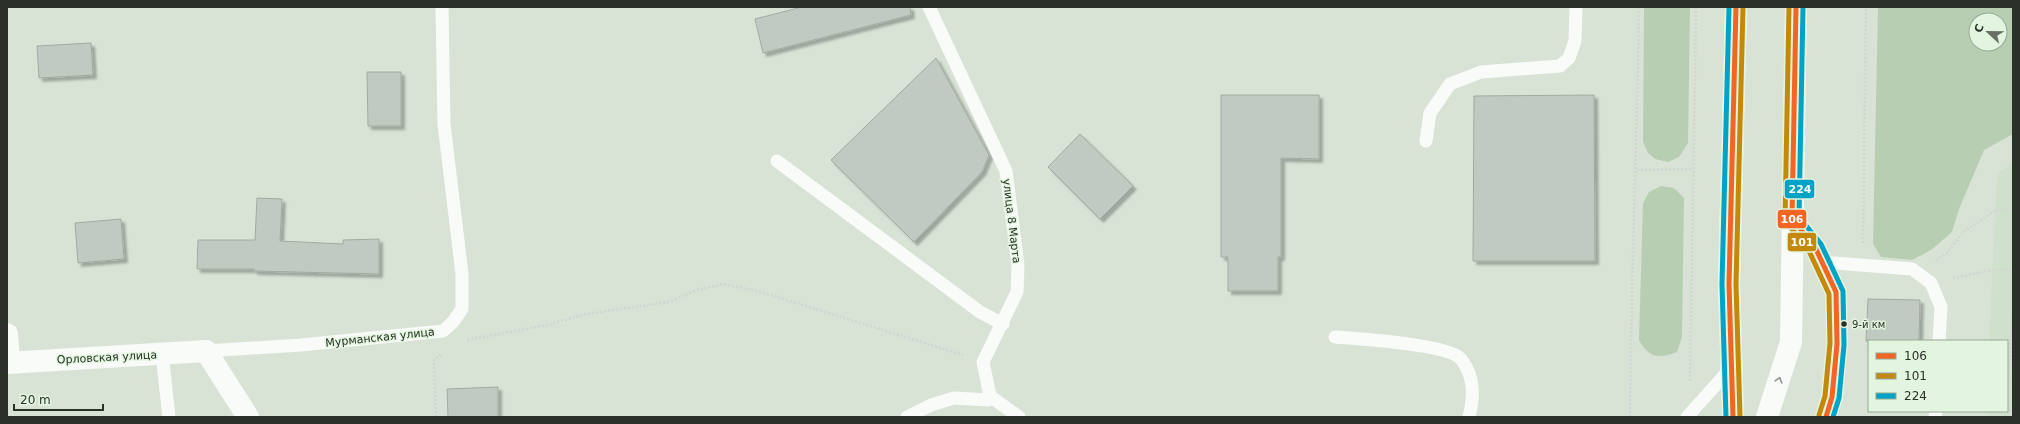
<svg xmlns="http://www.w3.org/2000/svg" width="2020" height="424" font-family="'DejaVu Sans',sans-serif">
<defs>
<filter id="shadow"><feDropShadow dx="3.5" dy="3.5" stdDeviation="1" flood-color="#0004"/></filter>
</defs>
<rect width="100%" height="100%" fill="#d8e3d6"/>
<polygon fill="#cfe1cc" points="2013,163 2013,417 1989,417 1988,411 2007,411 2007,341 1989,341 1997,173"/>
<g fill="#b7ceb2" fill-rule="evenodd">
<polygon points="1644,7 1690,7 1688,143 1679,157 1668,162 1655,159 1648,153 1643,142"/>
<path d="M 1878,7 L 2013,7 L 2013,134 L 1984,150 L 1959,209 L 1952,232 L 1931,250 L 1912,260 L 1881,257 L 1873,244 ZM 1976,20 L 2000,20 L 2000,44 L 1976,44 Z"/>
<path d="M 1661,186 L 1674,188 L 1684,198 L 1682,337 L 1677,352 C 1658,359 1649,358 1639,340 L 1643,203 L 1649,192 Z"/>
</g>
<g fill="#c1cac0" stroke="#a2aaa1" filter="url(#shadow)">
<polygon points="802,7 910,7 911,15 763,53 755,19"/>
<polygon points="91,43 93,75 39,78 37,46"/>
<polygon points="936,58 989,155 982,172 914,242 831,160"/>
<polygon points="367,72 401,72 401,126 368,126"/>
<polygon points="1221,95 1319,95 1319,159 1281,158 1281,257 1278,257 1278,291 1228,291 1228,257 1221,257"/>
<polygon points="1594,95 1595,261 1473,261 1474,96"/>
<polygon points="1080,134 1133,186 1100,219 1048,167"/>
<polygon points="257,198 282,199 280,241 343,244 343,240 379,239 379,274 254,271 254,269 197,269 198,240 255,240"/>
<polygon points="121,219 124,259 78,263 75,223"/>
<polygon points="1868,299 1920,300 1919,341 1866,341"/>
<polygon points="498,387 498,417 448,417 447,389"/>
</g>
<g fill="none" stroke-linecap="round" stroke-linejoin="round">
<g stroke="#d2d5d2" stroke-width="2.5" stroke-dasharray="2 2" stroke-linecap="butt">
<polyline points="1637,170 1693,169"/>
<polyline points="1863,243 1866,7"/>
<polyline points="1936,260 1947,253 1963,232 1995,211 2013,208"/>
<polyline points="1953,278 1992,270 2013,270"/>
<polyline points="467,340 547,325 586,314 669,302 697,290 723,284 758,291 963,355"/>
<polyline points="1690,381 1696,7"/>
<polyline points="2007,397 2013,303"/>
<polyline points="2007,403 2012,417"/>
<polyline points="436,417 434,360 442,354"/>
<path d="M 1630,417 C 1631,280 1637,144 1639,7"/>
</g>
<g stroke="#f9fbf9" stroke-width="13">
<polyline points="929,7 1006,171 1018,265 1017,292 983,362 990,396"/>
<polyline points="1426,141 1430,113 1450,84 1481,72 1560,66 1569,58 1575,41 1576,7"/>
<polyline points="777,161 980,312 1003,324"/>
<path d="M 1793,220 C 1810,242 1826,264 1835,291 C 1842,309 1836,376 1833,397 C 1831,404 1828,410 1826,417"/>
<polyline points="1822,262 1912,269 1931,283 1941,307 1939,341"/>
<path d="M 1335,337 C 1358,339 1448,344 1461,359 C 1475,377 1474,397 1469,417"/>
<polyline points="206,351 301,345 443,331 453,322 462,309 462,274 444,124 442,7"/>
<polyline points="162,354 169,417"/>
<polyline points="990,396 1019,417"/>
<polyline points="907,417 931,405 954,398 988,400 990,396"/>
<polyline points="1687,417 1731,368"/>
<polyline points="1935,417 1936,411"/>
</g>
<polyline stroke="#f9fbf9" stroke-width="22" points="7,334 9,362"/>
<polyline stroke="#f9fbf9" stroke-width="22" points="7,363 206,351 248,417"/>
<g stroke="#f9fbf9" stroke-width="22">
<polyline points="1733,417 1729,284 1736,7"/>
<polyline points="1767,417 1791,342 1796,7"/>
</g>
<defs>
<g id="bus-1">
<polyline points="1796,7 1792,219 1815,247 1836,292 1837,344 1832,397 1826,417"/>
<polyline points="1733,417 1729,284 1736,7"/>
</g>
<g id="bus-2">
<polyline points="1789,7 1785,220 1809,251 1829,294 1830,343 1825,396 1819,415"/>
<polyline points="1740,417 1736,284 1743,7"/>
</g>
<g id="bus-3">
<polyline points="1803,7 1799,217 1821,244 1843,291 1844,345 1839,398 1833,417"/>
<polyline points="1726,417 1722,284 1729,7"/>
</g>
</defs>
<use href="#bus-1" stroke="#e2f5de" stroke-width="8"/>
<use href="#bus-2" stroke="#e2f5de" stroke-width="8"/>
<use href="#bus-3" stroke="#e2f5de" stroke-width="8"/>
<use href="#bus-1" stroke="#f26522" stroke-width="5"/>
<use href="#bus-2" stroke="#c4890a" stroke-width="5"/>
<use href="#bus-3" stroke="#02a3c6" stroke-width="5"/>
</g>
<defs><path id="oneway-chevron" d="M-2-3.5L2.5 0L-2 3.5" fill="none" stroke-width="1.6" stroke-linecap="round" stroke-linejoin="round"/></defs>
<use stroke="#929690" href="#oneway-chevron" transform="translate(1779 380) rotate(-72)"/>
<circle fill="#2a3128" stroke="#e2f5de" stroke-width="1.5" cx="1844" cy="324" r="3.5"/>
<g text-anchor="middle" stroke-width="3" stroke-linejoin="round" paint-order="stroke">
<g font-size="10" fill="#2a3128" stroke="#e2f5de" text-anchor="start">
<text x="1852" y="328">9-й км</text>
</g>
<g font-size="11" fill="#2a3128" stroke="#e2f5de">
<text transform="translate(1012 221) rotate(83)" y="4">улица 8 Марта</text>
<text transform="translate(380 337) rotate(-6)" y="4">Мурманская улица</text>
<text transform="translate(107 357) rotate(-3)" y="4">Орловская улица</text>
</g>
</g>
<g stroke="#e2f5de" stroke-width="1.5">
<rect x="1784" y="179" width="31" height="20" rx="4" fill="#02a3c6"/>
<rect x="1777" y="209" width="30" height="20" rx="4" fill="#f26522"/>
<rect x="1787" y="232" width="30" height="20" rx="4" fill="#c4890a"/>
</g>
<g font-size="11" text-anchor="middle" font-weight="bold" fill="#fff">
<text x="1800" y="193">224</text>
<text x="1792" y="223">106</text>
<text x="1802" y="246">101</text>
</g>
<rect width="2020" height="424" fill="none" stroke="#2a3128" stroke-width="16"/>
<rect x="1868" y="340" width="140" height="72" fill="#e2f5de" stroke="#98a795"/>
<rect x="1876" y="353" width="20" height="6" fill="#f26522" stroke="#98a795"/>
<text x="1904" y="360" font-size="12" fill="#2a3128">106</text>
<rect x="1876" y="373" width="20" height="6" fill="#c4890a" stroke="#98a795"/>
<text x="1904" y="380" font-size="12" fill="#2a3128">101</text>
<rect x="1876" y="393" width="20" height="6" fill="#02a3c6" stroke="#98a795"/>
<text x="1904" y="400" font-size="12" fill="#2a3128">224</text>
<g transform="translate(1988 32) rotate(292)"><circle r="19" fill="#e2f5de" stroke="#98a795"/>
<path d="M0-3L7 15L0 10L-7 15Z" fill="#676f65"/>
<text y="-6" font-size="11" font-weight="bold" text-anchor="middle" fill="#2a3128">С</text>
</g>
<path d="M14 404v6h89v-6" fill="none" stroke="#2a3128" stroke-width="2"/>
<text x="20" y="404" font-size="12" fill="#2a3128" stroke="#e2f5de" stroke-width="3" paint-order="stroke">20 m</text>
</svg>
